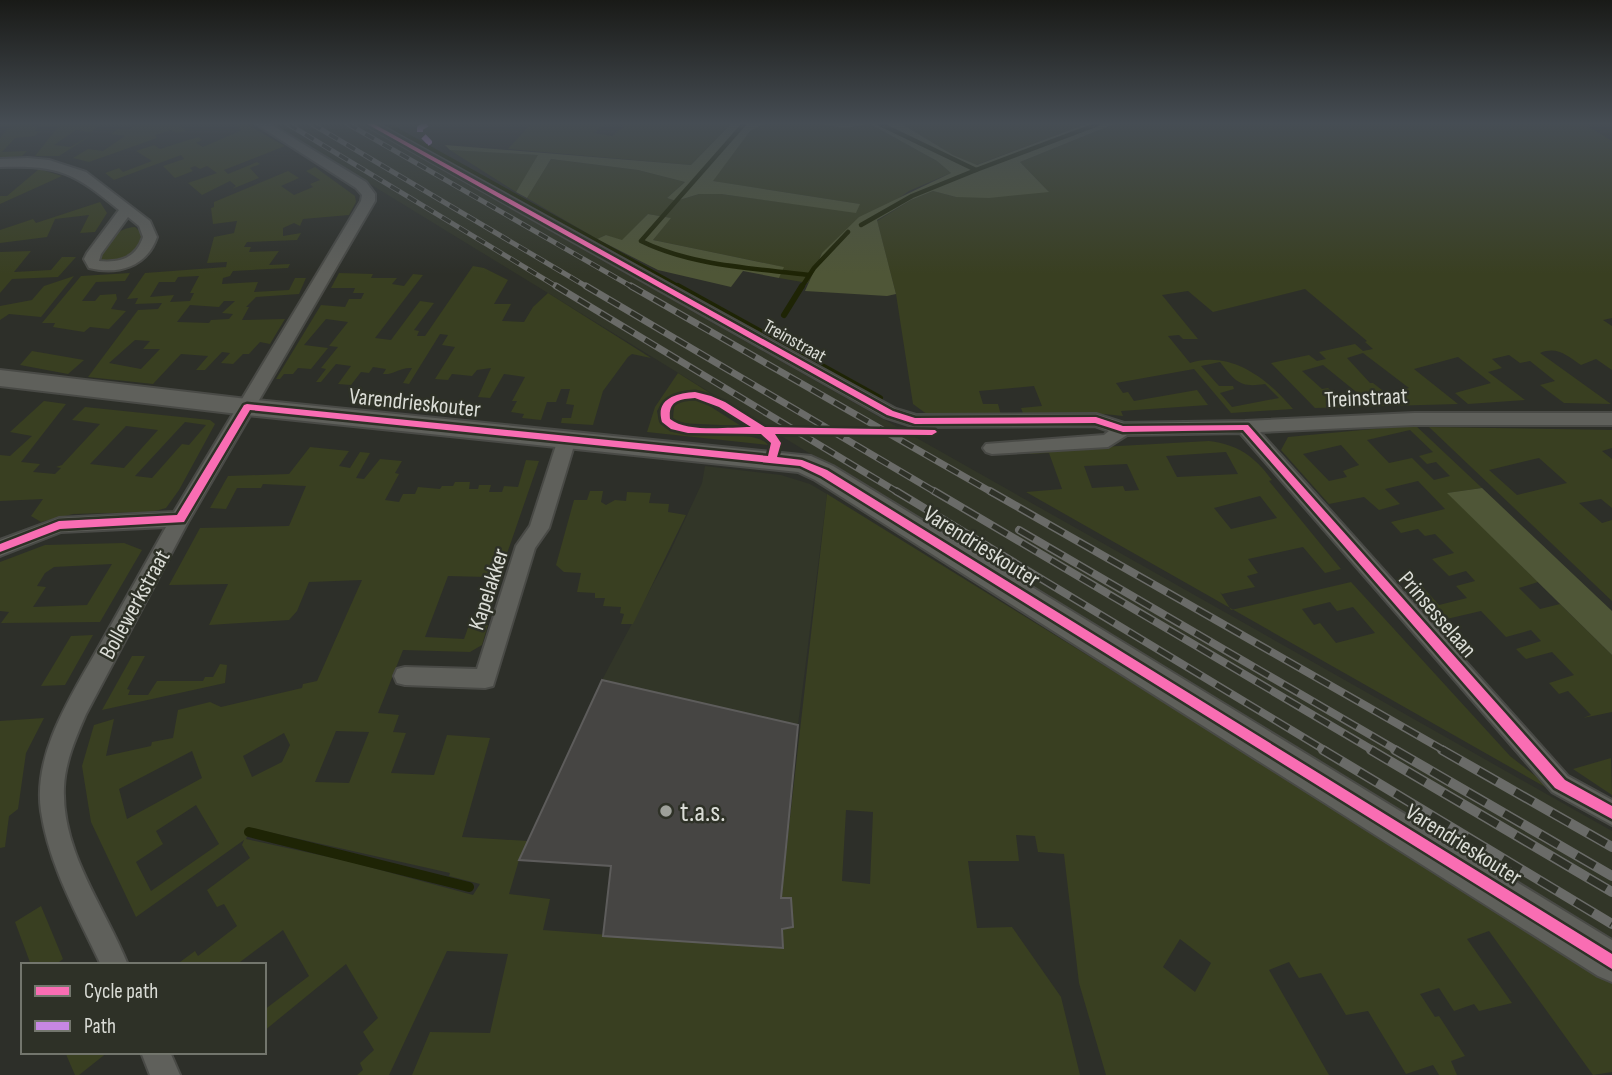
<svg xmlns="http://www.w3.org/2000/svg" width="1612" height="1075" font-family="'Sofia Sans Condensed',sans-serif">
<rect width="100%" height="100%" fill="#2d2f29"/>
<g fill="#323628">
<polygon points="272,124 361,124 1612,831 1612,945"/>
<polygon points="705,466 781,475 810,484 827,494 798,725 602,680 669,554 702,483"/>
</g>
<g fill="#393f21" fill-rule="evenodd">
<polygon points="2,124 32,124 30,127 38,127 35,131 40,131 35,136 15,138 2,152 27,151 22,156 0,158 0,138 8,128 14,127 0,127"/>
<polygon points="41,124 182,124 180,126 186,130 177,133 171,130 155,135 157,138 89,162 73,158 88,149 103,151 125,136 111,134 118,129 128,130 134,125 101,125 90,132 76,130 54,145 70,147 95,133 59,156 35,156 58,127 38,127"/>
<polygon points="239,124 246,124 285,146 224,170 228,174 257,162 260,164 250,168 259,178 232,189 236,186 230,181 202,195 188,183 217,173 207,166 200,169 195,166 190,168 193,171 175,178 163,166 184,159 181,155 114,180 105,173 119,168 123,172 152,161 136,151 154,145 160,149 198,137 202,140 196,143 203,147 242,130 235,125"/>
<polygon points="531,124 604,124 594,133 612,136 627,124 731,124 691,165 508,149"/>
<polygon points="763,124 818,124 845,128 870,124 937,161 951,173 909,191 822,253 808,283 779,278 783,267 653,240 670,218 648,214 622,241 606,235 597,239 527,198 551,159 638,170 685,182 667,198 676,201 699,194 721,194 856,212 859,204 712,181 750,131"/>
<polygon points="902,124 1086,124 976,165 953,155"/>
<path d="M 1114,124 L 1584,124 L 1612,141 L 1612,318 L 1603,320 L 1612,326 L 1612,370 L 1596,359 L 1581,365 C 1566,355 1557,346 1540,353 L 1611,404 L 1564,403 L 1540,385 L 1555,381 L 1530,361 L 1520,363 L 1509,355 L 1492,359 L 1502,368 L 1488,372 L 1525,400 L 1468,404 L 1455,393 L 1491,383 L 1458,357 L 1414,369 L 1458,404 L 1315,408 L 1271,363 L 1309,355 L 1317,361 L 1326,359 L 1319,352 L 1355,344 L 1363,351 L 1373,349 L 1365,342 L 1367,341 L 1305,289 L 1213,312 L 1188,291 L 1162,295 L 1198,339 L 1183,339 L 1179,335 L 1168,336 L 1190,363 C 1231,350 1268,379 1293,409 L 1231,413 L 1194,369 L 1116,383 L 1123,393 L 1128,392 L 1134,401 L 1197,390 L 1208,405 L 1121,411 L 1123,416 L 1104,414 L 1024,416 L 1021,408 L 1042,406 L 1034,386 L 979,391 L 983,404 L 998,404 L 1001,415 L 928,415 L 913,404 L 896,294 L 877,221 L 911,200 L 933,191 L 956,197 L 1048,191 L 1020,162 ZM 1363,353 L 1409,388 L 1387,394 L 1373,383 L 1370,383 L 1347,358 ZM 1220,362 C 1236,382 1240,388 1265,384 L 1279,398 L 1232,407 L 1220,393 L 1234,389 L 1233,386 L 1219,386 L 1201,366 ZM 1323,365 L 1360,395 L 1338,396 L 1328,388 L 1322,389 L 1302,371 Z"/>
<polygon points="450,150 539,155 516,192"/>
<path d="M 315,167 L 355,196 L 356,202 L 349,215 L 303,219 L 300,226 L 294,223 L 283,228 L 283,236 L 301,233 L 297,240 L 247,242 L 244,247 L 251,247 L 249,252 L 279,251 L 269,265 L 290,264 L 288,268 L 233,271 L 230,276 L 223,278 L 222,284 L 258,282 L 254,292 L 289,290 L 295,278 L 306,278 L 299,294 L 256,297 L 246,307 L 249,307 L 242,320 L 285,319 L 270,344 L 260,342 L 249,354 L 243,354 L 233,364 L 221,363 L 230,353 L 222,352 L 205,370 L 196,370 L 208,356 L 181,354 L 153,384 L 88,377 L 138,310 L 158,309 L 162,303 L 135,304 L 138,298 L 127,299 L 145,273 L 226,267 L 227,262 L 207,263 L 214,237 L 234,233 L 237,221 L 213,224 L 211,208 L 214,207 L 214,202 L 288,171 L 299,178 L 281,186 L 294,195 L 313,187 L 310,184 L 320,180 L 306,171 ZM 199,276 L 190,293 L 194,293 L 190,301 L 170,302 L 174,295 L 150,297 L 159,282 L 175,282 L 178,277 ZM 224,301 L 235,301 L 222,313 L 233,314 L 229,319 L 211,320 L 209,323 L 177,322 L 190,305 L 219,307 ZM 135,340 L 150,341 L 143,349 L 160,349 L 141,369 L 109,363 Z"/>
<polygon points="39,169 62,176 0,204 0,196 7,196"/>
<polygon points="100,202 107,213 95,232 80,233 89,215 55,219 47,237 0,243 0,230 33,219 36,223"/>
<path d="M 135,227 L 143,234 L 141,251 L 115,263 L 100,261 L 98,258 C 108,243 115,228 135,227 Z"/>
<polygon points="31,251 14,272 51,270 62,257 76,257 58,277 12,279 0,293 0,252"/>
<path d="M 473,266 L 484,268 L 508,280 L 494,304 L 511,304 L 502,321 L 524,322 L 533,307 L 548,293 L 651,358 L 632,354 L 628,357 L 603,391 L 593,425 L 561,423 L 562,418 L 571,418 L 574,405 L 566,404 L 570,389 L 561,389 L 556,402 L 547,402 L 541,420 L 522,418 L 524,414 L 511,412 L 517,401 L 512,401 L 525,377 L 504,374 L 490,398 L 478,397 L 491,368 L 477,370 L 472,376 L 452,374 L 448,380 L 435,379 L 455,347 L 442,345 L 448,335 L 440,334 L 409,384 L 403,383 L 412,368 C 400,367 394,375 383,374 L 386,369 L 373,367 L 369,373 L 361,372 L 351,385 L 338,384 L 351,366 L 336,364 L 321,382 L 316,382 L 326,369 L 321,368 L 338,347 L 329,346 L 348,322 L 326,319 L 304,345 L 328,348 L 311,369 L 298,368 L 293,374 L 284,374 L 280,379 L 276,379 L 321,305 L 345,307 L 349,299 L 361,299 L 364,293 L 353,293 L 355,288 L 331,288 L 339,273 L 373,274 L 371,278 L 397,278 L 392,284 L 404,286 L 413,274 L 423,275 L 375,338 L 391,340 L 420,301 L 434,303 L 414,330 L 419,331 L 417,336 L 425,336 Z"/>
<polygon points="130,273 125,281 96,282 82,301 95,301 100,295 116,294 117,299 111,309 126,311 109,329 90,327 84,332 53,327 55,323 42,323 81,276"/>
<polygon points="74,276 41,317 9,314 0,320 0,306 32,300 44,286"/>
<polygon points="32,351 84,360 68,374 20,365"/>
<path d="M 678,373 L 713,395 C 691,387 669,389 657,411 L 659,422 C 689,445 755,426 768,445 L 647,432 L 655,407 Z"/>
<polygon points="691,399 700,400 741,426 678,423 673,419 674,406 679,401"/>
<path d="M 44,401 L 66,404 L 21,462 L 40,464 L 33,472 L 55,474 L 61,468 L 56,467 L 62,465 L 100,424 L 72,420 L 85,407 L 210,420 L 215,424 L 179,490 L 166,508 L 152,512 L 73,514 L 41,522 L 31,516 L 43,499 L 0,501 L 0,455 L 10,456 L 32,436 L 10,432 ZM 185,422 L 206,425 L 189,445 L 182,444 L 152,478 L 135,476 ZM 126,426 L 158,430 L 124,468 L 90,464 Z"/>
<path d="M 1415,425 L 1482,488 L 1448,493 L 1538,582 L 1519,588 L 1540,609 L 1560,604 L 1612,655 L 1612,712 L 1583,718 L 1591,715 L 1568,691 L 1559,694 L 1549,683 L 1574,675 L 1552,652 L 1526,659 L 1516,649 L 1541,641 L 1531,630 L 1506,637 L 1481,611 L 1438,621 L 1406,587 L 1419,583 L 1439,605 L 1467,598 L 1456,586 L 1475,581 L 1466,571 L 1449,576 L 1432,559 L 1454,553 L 1435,534 L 1425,536 L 1418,529 L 1401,533 L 1391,522 L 1445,509 L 1418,481 L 1385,489 L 1400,504 L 1379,510 L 1364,497 L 1329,504 L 1281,450 L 1288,437 ZM 1410,430 L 1433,452 L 1419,456 L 1427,464 L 1436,462 L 1450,476 L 1434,480 L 1412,458 L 1389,463 L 1367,440 ZM 1341,445 L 1359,465 L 1343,471 L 1347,477 L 1329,481 L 1303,454 Z"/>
<path d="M 1429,427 L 1612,430 L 1612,448 L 1602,451 L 1612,459 L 1612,508 L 1601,499 L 1579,503 L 1602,523 L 1612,520 L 1612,601 ZM 1539,458 L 1567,483 L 1517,495 L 1489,470 Z"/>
<path d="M 1209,441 C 1239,445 1254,456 1272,480 L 1269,481 L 1341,569 L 1325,573 L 1303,547 L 1248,559 L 1258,573 L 1247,576 L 1255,587 L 1222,594 L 1220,592 L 1231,610 L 1351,582 L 1510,756 L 1561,796 L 1026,492 L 1062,489 L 1049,453 L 1030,454 L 1029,451 ZM 1226,452 L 1238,474 L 1177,477 L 1166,456 ZM 1127,464 L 1139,490 L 1125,491 L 1123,486 L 1092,488 L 1084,466 ZM 1260,496 L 1277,518 L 1231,529 L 1214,508 ZM 1330,602 L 1337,611 L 1353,607 L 1375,633 L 1336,643 L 1320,623 L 1314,625 L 1302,609 Z"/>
<path d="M 310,447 L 349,451 L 339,466 L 350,468 L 360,452 L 370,453 L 356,478 L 364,479 L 380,459 L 402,461 L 395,473 L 399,474 L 385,500 L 399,502 L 403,494 L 415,494 L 418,487 L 440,489 L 442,486 L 453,486 L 455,482 L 470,482 L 469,489 L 478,489 L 479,485 L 491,485 L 489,492 L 502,492 L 504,486 L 518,487 L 526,460 L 539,461 L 502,568 L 490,568 L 487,577 L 448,576 L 425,637 L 464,639 L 469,625 L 488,625 L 482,645 L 470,652 L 403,650 L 378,713 L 399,715 L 393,732 L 406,733 L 391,773 L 434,775 L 447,735 L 490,738 L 462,837 L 528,841 L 519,860 L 509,894 L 550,899 L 543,930 L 782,948 L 782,929 L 793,927 L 791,898 L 782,898 L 783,879 L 827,494 L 1281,775 L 1612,984 L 1612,1072 L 1593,1075 L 1489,931 L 1467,939 L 1512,1003 L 1479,1011 L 1474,1004 L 1454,1011 L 1439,988 L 1420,994 L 1435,1017 L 1439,1016 L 1465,1056 L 1451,1061 L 1457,1075 L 1439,1075 L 1433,1065 L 1406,1074 L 1368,1011 L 1346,1015 L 1321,973 L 1299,978 L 1289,962 L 1269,970 L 1329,1075 L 1106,1075 L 1079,983 L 1064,854 L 1038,852 L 1035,836 L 1016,835 L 1019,861 L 968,861 L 977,928 L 1012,927 L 1061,997 L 1080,1075 L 412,1075 L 430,1032 L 490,1033 L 508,954 L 447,951 L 389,1075 L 357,1075 L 363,1070 L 360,1063 L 374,1050 L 363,1032 L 378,1018 L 346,964 L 264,1031 L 264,1010 L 309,976 L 283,930 L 236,965 L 176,965 L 195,951 L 198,956 L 237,926 L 224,904 L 217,907 L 207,890 L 250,858 L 242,845 L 244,840 L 136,917 L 91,822 L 82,766 L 94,725 L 114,719 L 106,756 L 151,746 L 152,742 L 173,738 L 178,710 L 210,702 L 221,707 L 302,688 L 303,684 L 317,681 L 362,580 L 309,582 L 297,611 L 289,620 L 209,625 L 228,584 L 169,585 L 200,528 L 289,526 L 306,486 L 263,484 L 261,488 L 237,488 L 226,509 L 210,508 L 228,476 L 289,474 ZM 336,731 L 369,732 L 349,783 L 315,782 ZM 284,733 L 290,745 L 282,762 L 252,777 L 243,756 ZM 192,751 L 202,778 L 127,819 L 119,789 ZM 196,805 L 219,844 L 151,891 L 136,862 L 163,844 L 156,831 ZM 846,810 L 873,812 L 870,884 L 842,881 ZM 251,828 L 450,873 L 449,876 L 480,884 L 473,895 L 347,861 L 246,839 ZM 1180,939 L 1211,963 L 1195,992 L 1163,967 Z"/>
<polygon points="590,491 603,491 601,502 606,505 615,500 626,501 627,492 651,493 649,503 669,504 668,512 686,515 633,624 621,624 624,614 620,613 621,607 603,606 605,598 595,598 595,593 577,592 581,573 564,572 556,565 574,500 587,500"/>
<path d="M 124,543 L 142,550 L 100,622 L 1,623 L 9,612 L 0,611 L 0,562 L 45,545 ZM 112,564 L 87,605 L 33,607 L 46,587 L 37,586 L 45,573 L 54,567 Z"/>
<polygon points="93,635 65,685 41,686 71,636"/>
<polygon points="132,656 145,656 127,689 130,690 128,695 148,695 157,681 203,681 205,677 213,677 220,664 227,665 225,683 102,710"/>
<polygon points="44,718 26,753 18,809 9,816 5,847 0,848 0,721"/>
<polygon points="1611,758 1612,795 1573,769"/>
<polygon points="41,906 63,959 55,965 31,965 15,922"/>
<polygon points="65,1052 108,1052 79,1075 75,1075"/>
</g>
<g fill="#4f5637">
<polygon points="731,124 763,124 750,131 713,181 860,204 856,213 721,194 699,194 676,201 667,198 685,182 638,170 551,159 527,198 516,192 538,155 450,150 445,145 691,165"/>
<polygon points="818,124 902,124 953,155 977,165 1086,124 1114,124 1020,162 1049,192 989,198 956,197 933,191 911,200 877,220 896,294 887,296 805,291 822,253 859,217 951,173 937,161 870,124 845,128"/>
<polygon points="648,214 671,218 653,240 784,267 779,278 743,271 731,287 658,270 597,239 606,235 622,240"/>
<polygon points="1482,488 1612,611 1612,655 1447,493"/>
</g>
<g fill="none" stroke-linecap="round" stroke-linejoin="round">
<g stroke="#1e2405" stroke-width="4.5">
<polyline points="386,124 681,288"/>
<path d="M 744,124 L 641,241 C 692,266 753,268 809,275"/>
<polyline points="880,124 976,170 1098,124"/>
<polyline points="861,225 912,196 976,170"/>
<polyline points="801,288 814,268 848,232"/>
</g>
<g stroke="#1e2405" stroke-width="6">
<polyline points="678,286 880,398"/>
<polyline points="784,315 802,286"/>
</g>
<polyline stroke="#1e2405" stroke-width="10" points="249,832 469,887"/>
</g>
<polygon fill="#464543" stroke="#5d5c5b" stroke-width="2" points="602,680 798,725 781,898 791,898 793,927 782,929 783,948 603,936 611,866 519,860"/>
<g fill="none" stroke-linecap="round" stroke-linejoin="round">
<defs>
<g id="street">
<path d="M 256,124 L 270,124 L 366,182 L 375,194 L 375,201 L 188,522 L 86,714 C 76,737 65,762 64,787 C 61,852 105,907 128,965 L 101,965 C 78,916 49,866 41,811 C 32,749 78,686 106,634 C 126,598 146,563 166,527 L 61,532 L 0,556 L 0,540 L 59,518 L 174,512 L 361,201 L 362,195 L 356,188 Z"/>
<polygon points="364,124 378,124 896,409 916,415 1096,414 1124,423 1245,421 1414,413 1612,413 1612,425 1414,425 1260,432 1568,776 1612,800 1612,825 1552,792 1240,433 1127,435 1108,447 992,454 986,452 983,448 986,444 1104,435 1109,431 1095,426 915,427 884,417"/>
<path d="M 28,158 L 49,160 L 86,172 L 150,221 L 157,237 C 147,267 118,275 89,268 L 84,259 L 87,253 L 119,210 C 74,173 60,165 0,167 L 0,159 ZM 128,217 L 139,226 L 143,237 C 136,258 120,263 99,261 L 101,254 Z"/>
<polygon points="567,433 576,439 549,528 535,548 493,686 485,688 405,685 397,683 394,676 397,669 405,667 477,669 516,546 530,526 558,439"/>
<polygon points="141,1052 170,1052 180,1075 150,1075"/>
</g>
<polygon id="secondary" points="0,370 247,399 811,456 833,466 1612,940 1612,982 1598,976 815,480 798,472 247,415 0,386"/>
</defs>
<use href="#street" stroke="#494a46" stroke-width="4"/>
<use href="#secondary" stroke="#494a46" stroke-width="4"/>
<use href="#street" fill="#5f605b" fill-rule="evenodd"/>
<use href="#secondary" fill="#5f605b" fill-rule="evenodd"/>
<defs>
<g id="rail-far3">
<polyline points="288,124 559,288"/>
<polyline points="312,124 589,288"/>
<polyline points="348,124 634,288"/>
</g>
<g id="rail-far2">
<polyline points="556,286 899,493"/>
<polyline points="586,286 937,493"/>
<polyline points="631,286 993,493"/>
</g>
<g id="rail-far1">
<polyline points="896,491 1326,751"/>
<polyline points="934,491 1374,751"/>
<polyline points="990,491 1445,751"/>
<polyline points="1019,530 1398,751"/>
</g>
<g id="rail">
<polyline points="1323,750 1612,924"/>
<polyline points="1371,750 1612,892"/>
<polyline points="1395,750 1612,876"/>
<polyline points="1442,750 1612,847"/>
</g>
</defs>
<use href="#rail-far3" stroke="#6a6b68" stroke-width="5"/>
<use href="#rail-far2" stroke="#6a6b68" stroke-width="7"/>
<use href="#rail-far1" stroke="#6a6b68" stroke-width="8"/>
<use href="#rail" stroke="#6a6b68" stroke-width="10"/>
<use href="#rail-far3" stroke="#2e3127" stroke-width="3.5" stroke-dasharray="10" stroke-linecap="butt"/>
<use href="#rail-far2" stroke="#2e3127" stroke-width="4.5" stroke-dasharray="13" stroke-linecap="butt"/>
<use href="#rail-far1" stroke="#2e3127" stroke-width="5" stroke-dasharray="17" stroke-linecap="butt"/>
<use href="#rail" stroke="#2e3127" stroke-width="7" stroke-dasharray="21" stroke-linecap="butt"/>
<polyline stroke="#c787e3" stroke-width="6" stroke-dasharray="12 6" stroke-linecap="butt" points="427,124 420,128 420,133 429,142 427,143"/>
<defs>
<g id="cycleway">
<polygon points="367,124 374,124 893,411 915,418 1096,417 1123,426 1248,425 1565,780 1612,806 1612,819 1555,788 1243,430 1123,432 1095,423 915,424 887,415"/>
<path d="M 695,392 L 711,396 L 725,402 L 765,427 L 935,430 L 937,432 L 932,435 L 775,434 L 781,443 L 777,457 L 802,460 L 827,470 L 1612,954 L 1612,969 L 821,476 L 800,466 L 250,410 L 184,522 L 60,529 L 0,552 L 0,544 L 59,521 L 177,515 L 244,405 L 247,404 L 768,456 L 771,443 L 761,434 L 688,433 L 671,429 L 662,422 C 655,399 676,393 695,392 ZM 695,398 L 719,407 L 751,427 C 728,427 688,433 670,419 C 668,401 679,399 695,398 Z"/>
</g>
</defs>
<use href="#cycleway" stroke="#2e3127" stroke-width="5"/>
<use href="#cycleway" fill="#f96db3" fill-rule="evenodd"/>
</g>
<linearGradient id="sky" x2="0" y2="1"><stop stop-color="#191a17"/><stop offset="0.45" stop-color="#464d54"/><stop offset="1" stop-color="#464d54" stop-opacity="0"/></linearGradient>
<rect width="1612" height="274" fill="url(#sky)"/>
<circle fill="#9ea09a" stroke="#2e3127" stroke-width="2.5" cx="666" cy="811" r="7"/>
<g text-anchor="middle" stroke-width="5" stroke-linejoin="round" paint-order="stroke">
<g font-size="19" fill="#dbddd7" stroke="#2e3127">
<text transform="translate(795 340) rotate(29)" y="7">Treinstraat</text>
</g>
<g font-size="23" fill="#dbddd7" stroke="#2e3127">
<text transform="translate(1366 397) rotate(-3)" y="8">Treinstraat</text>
<text transform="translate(415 402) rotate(6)" y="8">Varendrieskouter</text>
<text transform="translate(982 546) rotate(32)" y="8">Varendrieskouter</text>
<text transform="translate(488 589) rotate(-72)" y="8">Kapelakker</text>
<text transform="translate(134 604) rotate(-61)" y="8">Bollewerkstraat</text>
<text transform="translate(1438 614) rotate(49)" y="8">Prinsesselaan</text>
<text transform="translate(1464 844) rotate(32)" y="8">Varendrieskouter</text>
</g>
<g font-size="28" fill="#dbddd7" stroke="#2e3127" text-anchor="start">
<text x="680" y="821">t.a.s.</text>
</g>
</g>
<rect x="21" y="963" width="245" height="91" fill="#2e3127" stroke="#73766d" stroke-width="2"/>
<rect x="35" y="986" width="35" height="10" fill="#f96db3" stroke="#73766d" stroke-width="2"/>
<text x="84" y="998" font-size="21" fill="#dbddd7">Cycle path</text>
<rect x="35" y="1021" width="35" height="10" fill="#c787e3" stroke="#73766d" stroke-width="2"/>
<text x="84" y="1033" font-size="21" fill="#dbddd7">Path</text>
</svg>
